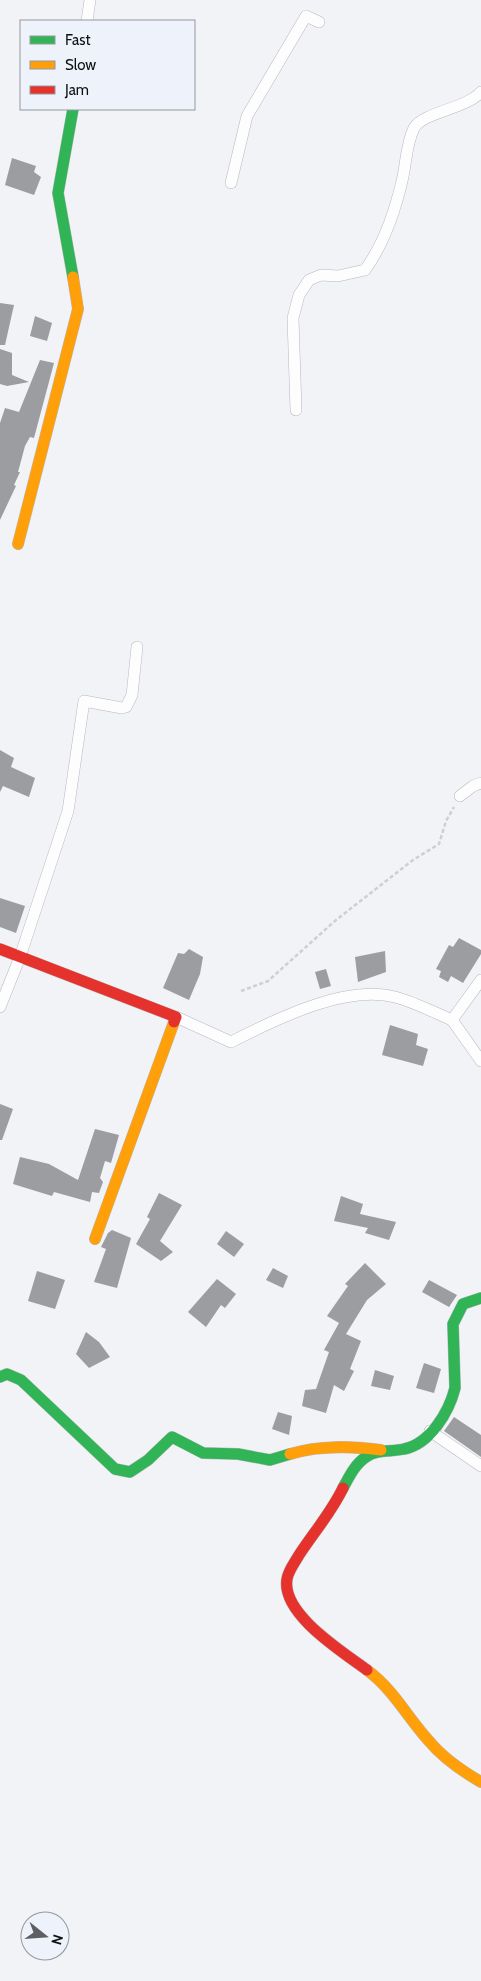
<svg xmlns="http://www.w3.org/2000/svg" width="481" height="1981" font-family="Cabin,sans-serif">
<rect width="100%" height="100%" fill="#f1f3f7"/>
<g fill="#9b9da0">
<polygon points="12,158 36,166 34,172 41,177 34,195 5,185"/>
<polygon points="0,303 14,305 5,345 0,345"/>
<polygon points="35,316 52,323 47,341 30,336"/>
<polygon points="0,349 12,353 12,375 29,382 7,386 0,384"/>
<polygon points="40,360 54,363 34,438 30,437 25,446 18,472 20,472 14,485 16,486 0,520 0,423 5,408 19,412"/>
<polygon points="0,750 14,758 11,767 35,778 29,797 3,786 0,792"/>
<polygon points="0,898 25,906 16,933 0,927"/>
<polygon points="459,938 481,950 481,954 463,983 451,976 448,982 439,977 441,971 436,969 449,945 453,947"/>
<polygon points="189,949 203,957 200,974 189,1000 163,988 178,953 184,954"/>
<polygon points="385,951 386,972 358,982 355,957"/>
<polygon points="326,969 331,986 320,989 315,972"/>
<polygon points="390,1025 418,1034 416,1045 428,1049 423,1066 382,1055"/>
<polygon points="0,1104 13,1109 2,1140 0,1140"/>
<polygon points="95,1129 119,1135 111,1163 105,1161 100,1178 103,1182 99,1193 92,1192 90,1202 54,1192 52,1196 13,1184 20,1157 49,1164 78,1180"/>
<polygon points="159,1193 182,1205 160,1241 173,1252 161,1261 136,1244 150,1219 147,1217"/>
<polygon points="341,1196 363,1204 360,1214 396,1222 389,1240 365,1233 368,1228 334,1221"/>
<polygon points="112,1230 131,1238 117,1288 94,1282 106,1249 101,1247 108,1233"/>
<polygon points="226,1231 244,1244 234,1257 217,1244"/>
<polygon points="365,1263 386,1284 367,1300 346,1334 361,1341 350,1369 354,1371 344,1391 334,1385 326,1413 302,1406 305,1390 316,1389 329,1352 324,1350 339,1323 327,1316 348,1286 345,1284"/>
<polygon points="273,1268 288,1276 283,1288 266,1280"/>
<polygon points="37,1271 65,1280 55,1309 28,1301"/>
<polygon points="217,1279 236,1294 225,1308 221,1305 206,1327 188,1312"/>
<polygon points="429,1280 457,1295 449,1307 422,1292"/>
<polygon points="86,1332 99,1342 110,1357 89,1368 76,1354"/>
<polygon points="424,1363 441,1369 434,1393 416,1388"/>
<polygon points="375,1370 394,1376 390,1390 371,1386"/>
<polygon points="278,1412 292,1416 289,1435 272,1429"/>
<polygon points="454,1417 481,1435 481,1457 444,1431"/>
</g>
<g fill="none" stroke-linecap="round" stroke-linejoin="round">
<defs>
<g id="street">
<polyline points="87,21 90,0"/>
<polyline points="231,183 247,116 306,16 319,22"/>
<path d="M 296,410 L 293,318 L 299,295 L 309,280 L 321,275 L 338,276 L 365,270 C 383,245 395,211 402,181 C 406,165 406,144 414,128 C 423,112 466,109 481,92"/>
<polyline points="460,796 473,786 481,783"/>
<polyline points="481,980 452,1020 481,1061"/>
<polyline points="0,1007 20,957 68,811 84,701 122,708 126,707 132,695 137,647"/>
<path d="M 176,1017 L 231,1042 C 274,1020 346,984 395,997 C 414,1002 433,1012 452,1020"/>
<polyline points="430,1431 481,1466"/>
</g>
<g id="fast">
<polyline points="73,277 58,193 73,109"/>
<polyline points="0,1377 7,1374 21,1380 115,1469 130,1472 148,1460 172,1437 203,1453 238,1454 270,1460 290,1454"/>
<path d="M 343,1488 C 349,1477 355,1464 366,1457 C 377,1449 391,1452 404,1449 C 430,1444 449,1412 455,1388 L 453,1324 L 463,1304 L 481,1298"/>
</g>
<g id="slow">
<polyline points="18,544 78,309 73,277"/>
<polyline points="95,1239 174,1022"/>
<path d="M 290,1454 C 320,1445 350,1446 381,1450"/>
<path d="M 367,1670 C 394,1690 407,1717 429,1741 C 443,1758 462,1771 481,1782"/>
</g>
<g id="jam">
<polyline points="0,949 176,1017 174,1022"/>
<path d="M 343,1488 C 331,1513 314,1532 299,1555 C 295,1562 288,1571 287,1579 C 281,1614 343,1652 367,1670"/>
</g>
</defs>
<use href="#street" stroke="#b8b9bc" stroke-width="12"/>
<use href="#fast" stroke="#b8b9bc" stroke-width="12"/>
<use href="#slow" stroke="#b8b9bc" stroke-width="12"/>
<use href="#jam" stroke="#b8b9bc" stroke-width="12"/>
<polyline stroke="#cecfd1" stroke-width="2.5" stroke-dasharray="4 2.5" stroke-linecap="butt" points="241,991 268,981 336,920 413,860 439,844 446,821 454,807"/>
<use href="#street" stroke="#fdfdfe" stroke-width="11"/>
<use href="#fast" stroke="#30b455" stroke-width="11"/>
<use href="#slow" stroke="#ff9f0a" stroke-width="11"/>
<use href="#jam" stroke="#e5322d" stroke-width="11"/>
</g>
<rect x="20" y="20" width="175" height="90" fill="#eef2fa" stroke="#95989e"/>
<rect x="30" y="36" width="25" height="8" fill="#30b455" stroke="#95989e"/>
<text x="65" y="45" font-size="15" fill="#0f1013">Fast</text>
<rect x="30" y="61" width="25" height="8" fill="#ff9f0a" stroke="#95989e"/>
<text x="65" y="70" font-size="15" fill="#0f1013">Slow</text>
<rect x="30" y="86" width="25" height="8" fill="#e5322d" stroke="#95989e"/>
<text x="65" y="95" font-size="15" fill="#0f1013">Jam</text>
<g transform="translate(45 1936) rotate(107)"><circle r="24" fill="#eef2fa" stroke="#95989e"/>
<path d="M0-4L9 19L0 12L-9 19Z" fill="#5e5f63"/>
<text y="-8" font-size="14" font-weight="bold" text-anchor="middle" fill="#0f1013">N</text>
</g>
</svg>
